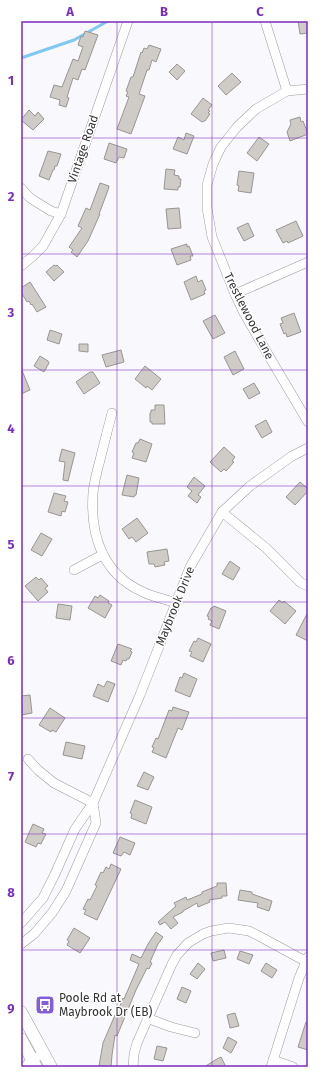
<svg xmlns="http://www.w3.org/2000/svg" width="329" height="1088" font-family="'Fira Sans',sans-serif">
<rect width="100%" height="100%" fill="#f8f8fd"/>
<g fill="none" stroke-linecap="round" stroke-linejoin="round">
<polyline stroke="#80c8f4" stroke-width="3" points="21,58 74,40 108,21"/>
</g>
<g fill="#cfcbc7" stroke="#999591">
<polygon points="298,21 308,21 308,33 300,34"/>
<polygon points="85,31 98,35 85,70 82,69 78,80 73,78 67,97 69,98 66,107 59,105 60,100 50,97 54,85 62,87 73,59 78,61 83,47 78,45 81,36 83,37"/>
<polygon points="149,45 161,49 156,62 152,60 149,70 147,70 139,94 145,96 131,134 117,129 129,97 126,96 128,92 126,91 131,77 133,77 141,52 142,53 144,48 147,49"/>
<polygon points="177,64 185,71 177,80 169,72"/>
<polygon points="232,73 241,82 226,95 218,86"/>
<polygon points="203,98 212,105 208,110 210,111 208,113 210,114 205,121 204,121 202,122 191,114"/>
<polygon points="29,110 35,116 38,112 44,119 33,130 21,120"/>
<polygon points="300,117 301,122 303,121 308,134 290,141 287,132 291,124 290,120"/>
<polygon points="186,133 194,136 187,154 173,149 178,137 184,140"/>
<polygon points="259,137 269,144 257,161 247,153"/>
<polygon points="109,143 127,149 124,158 119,157 116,163 104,159"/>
<polygon points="48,151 61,154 57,166 55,166 54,170 53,170 49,180 39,176"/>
<polygon points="166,169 175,170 174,175 179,176 179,179 181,179 180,187 178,187 178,190 164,189"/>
<polygon points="239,171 254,173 251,193 238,191 239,186 237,185"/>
<polygon points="100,183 109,186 108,190 99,214 100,214 88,241 77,257 71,252 73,250 69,247 82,228 78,226 86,208 90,210"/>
<polygon points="179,208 181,228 168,229 166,209"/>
<polygon points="296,221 303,236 288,243 287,241 283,243 276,230"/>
<polygon points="248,223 254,236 244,241 237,228"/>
<polygon points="187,244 187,247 189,246 193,256 190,256 191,260 177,265 171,249"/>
<polygon points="54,265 56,266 57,265 64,272 54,281 46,272"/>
<polygon points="196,276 198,282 202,280 206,290 204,291 205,294 191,300 184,282"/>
<polygon points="30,282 46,307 37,312 32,304 31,305 29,301 27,302 21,292 21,288"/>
<polygon points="294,313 301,332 287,337 286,333 284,334 280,324 283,323 281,318"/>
<polygon points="215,315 225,333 213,339 203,321"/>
<polygon points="50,330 62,334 59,344 47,340"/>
<polygon points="79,344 88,344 88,352 79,351"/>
<polygon points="121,350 124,362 106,367 102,355"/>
<polygon points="235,351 244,369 233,375 224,357"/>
<polygon points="40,356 48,361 49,363 44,372 34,366"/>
<polygon points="145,366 161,379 152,390 147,386 146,388 135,379"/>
<polygon points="21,368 30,390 21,394"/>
<polygon points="90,372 93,372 100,383 84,394 76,382"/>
<polygon points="254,383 260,393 249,399 243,389"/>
<polygon points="155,405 164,405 165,424 152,424 152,422 150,422 150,413 151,413 151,410 155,410"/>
<polygon points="266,420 272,432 262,438 255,426"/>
<polygon points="140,439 152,444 146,462 132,458 134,453 132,452 136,443 138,443"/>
<polygon points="224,447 235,457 232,461 234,462 226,471 224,469 221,472 210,462"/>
<polygon points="62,449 75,453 68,481 63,480 65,462 59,461"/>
<polygon points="127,475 139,478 136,495 135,495 134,497 122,495"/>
<polygon points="194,477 205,486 198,495 201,497 197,503 188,496 192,491 187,487"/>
<polygon points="300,482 308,489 308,491 295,505 286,497"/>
<polygon points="54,493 66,496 64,501 68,502 65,512 62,511 61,516 48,512"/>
<polygon points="137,518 148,533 136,542 132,537 129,539 122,529"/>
<polygon points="41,533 52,539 42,556 31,550"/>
<polygon points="167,549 169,561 164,562 165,565 155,567 154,564 149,564 147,552"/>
<polygon points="230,561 240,568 233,580 222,574"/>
<polygon points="36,577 39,580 41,578 48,586 45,588 48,592 38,601 25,586"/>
<polygon points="100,595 109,601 108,603 112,605 105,618 88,608 95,596 98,598"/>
<polygon points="279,600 283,603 284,601 296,611 285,624 270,611"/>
<polygon points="58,604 72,606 70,620 56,618"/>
<polygon points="214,606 226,611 219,629 210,625 212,621 208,619 209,617 207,616 211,608 212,608"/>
<polygon points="308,612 308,641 296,635"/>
<polygon points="198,638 211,644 203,662 190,656 192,652 189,651 194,641 196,642"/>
<polygon points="118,644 132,649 130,651 132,652 129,659 127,659 126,661 123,660 121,665 111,661"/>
<polygon points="184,673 197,679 190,697 175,691 180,677 182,678"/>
<polygon points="107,681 115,684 108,702 93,696 98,684 104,687"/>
<polygon points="30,695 32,713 21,715 21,696"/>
<polygon points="173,707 189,712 182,730 178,728 166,758 152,752 154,748 152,747 156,738 158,739 169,710 172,711"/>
<polygon points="50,708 65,718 56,732 52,730 51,732 39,725"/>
<polygon points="66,742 85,746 82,759 63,755"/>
<polygon points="144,772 154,777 148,790 137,786"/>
<polygon points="135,800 152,807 146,824 131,818 132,814 130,813"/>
<polygon points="33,824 44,829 42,833 46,834 41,844 38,843 36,847 25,842"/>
<polygon points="120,837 135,843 130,855 124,852 121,856 113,853"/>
<polygon points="111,864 121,869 97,920 84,914 86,910 83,909 88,899 90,900 97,886 95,885 101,872 103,873 106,867 109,869"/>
<polygon points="217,883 226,883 227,896 222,896 222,898 209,900 210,902 198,907 197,903 183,911 183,912 173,917 178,923 171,929 165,922 160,925 158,922 176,906 174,903 186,897 187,900 202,894 202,892 217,886"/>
<polygon points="240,890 252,892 252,894 272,901 269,911 257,907 258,903 238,900"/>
<polygon points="74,928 90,938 80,953 67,945 69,941 67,940"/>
<polygon points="156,932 163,937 158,944 150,962 152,963 149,969 147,968 136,990 117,1036 115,1035 112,1055 111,1067 99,1066 103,1043 115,1015 116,1016 123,998 124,999 139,964 130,960 132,954 141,958 148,944"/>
<polygon points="224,950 226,958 213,961 211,953"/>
<polygon points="240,951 253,955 249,964 237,959"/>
<polygon points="198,963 205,969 197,979 190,974"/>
<polygon points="266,963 277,970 272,978 261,971"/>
<polygon points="182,987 191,991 186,1003 177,999"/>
<polygon points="235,1013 239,1026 230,1028 227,1015"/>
<polygon points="306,1022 308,1022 308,1050 298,1047"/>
<polygon points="228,1037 237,1042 231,1053 223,1048"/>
<polygon points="157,1046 167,1048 163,1061 154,1059"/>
<polygon points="221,1057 226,1067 204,1067 217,1059"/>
</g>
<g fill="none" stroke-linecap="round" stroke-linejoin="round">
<defs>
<g id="minor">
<polyline points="265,21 287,91"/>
<polyline points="308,89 287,91 256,109 237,127 221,147 213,164 207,185 207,208 212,237 235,294 244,313 273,363 308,422"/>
<polyline points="21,188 30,198 51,211 61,214"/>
<polyline points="21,266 32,257 43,246 61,214 128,21"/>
<polyline points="235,294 308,262"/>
<path d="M 112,413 C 108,428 104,444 100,460 C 97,471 94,482 93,493 C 90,534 102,573 141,591 C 152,597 165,599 176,603"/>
<polyline points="222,512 266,548 301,583 308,586"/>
<polyline points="74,570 102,555"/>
<polyline points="28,759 38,770 54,783 93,803"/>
<polyline points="21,923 43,898 55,874 75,829 93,803 140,695 190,567 208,536 222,512 250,486 292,456 308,448"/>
<polyline points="21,944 34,934 52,913 66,891 96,823 93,803"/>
<polyline points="147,1018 171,1027 195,1033"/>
<polyline points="273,1060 293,1067"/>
<polyline points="24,1067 37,1057"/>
<polyline points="133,1067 134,1054 137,1043 172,964 177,955 188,943 203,934 211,931 229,928 249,931 259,936 305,961"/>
<polyline points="271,1067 299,978 308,957"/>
</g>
<g id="major">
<polyline points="21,1012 51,1067"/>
<polyline points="21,1039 36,1067"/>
</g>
</defs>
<use href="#minor" stroke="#9d9da2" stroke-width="10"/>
<use href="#major" stroke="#9d9da2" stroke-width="13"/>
<use href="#minor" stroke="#fff" stroke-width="9"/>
<use href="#major" stroke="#fff" stroke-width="12"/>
</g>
<path fill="none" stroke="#7b2cbf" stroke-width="1" stroke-opacity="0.55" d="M 117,21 L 117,1067M 212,21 L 212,1067M 21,138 L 308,138M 21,254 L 308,254M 21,370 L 308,370M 21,486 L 308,486M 21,602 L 308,602M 21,718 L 308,718M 21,834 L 308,834M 21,950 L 308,950"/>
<defs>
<symbol id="bus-square" viewBox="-11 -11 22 22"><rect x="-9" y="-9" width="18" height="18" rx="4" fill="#845ed9" stroke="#fff"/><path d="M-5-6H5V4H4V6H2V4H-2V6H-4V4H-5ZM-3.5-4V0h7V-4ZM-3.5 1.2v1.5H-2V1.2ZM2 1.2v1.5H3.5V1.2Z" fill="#fff"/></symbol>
</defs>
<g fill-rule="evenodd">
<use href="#bus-square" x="34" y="994" width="22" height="22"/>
</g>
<g text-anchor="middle" stroke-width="3" stroke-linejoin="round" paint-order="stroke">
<g font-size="12" fill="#343436" stroke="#fff">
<text transform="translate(83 149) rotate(-71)" y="4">Vintage Road</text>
<text transform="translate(249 316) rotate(63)" y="4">Trestlewood Lane</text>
<text transform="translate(175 606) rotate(-68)" y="4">Maybrook Drive</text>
</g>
<g font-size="12" fill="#343436" stroke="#fff" text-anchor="start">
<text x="59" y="1002">Poole Rd at<tspan x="59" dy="14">Maybrook Dr (EB)</tspan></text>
</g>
</g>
<rect width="329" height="1088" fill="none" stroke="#ffffff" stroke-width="44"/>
<rect x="22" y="22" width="285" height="1044" fill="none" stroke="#7b2cbf" stroke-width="1.5"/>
<g font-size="13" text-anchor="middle" font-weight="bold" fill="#7b2cbf">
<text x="70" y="16">A</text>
<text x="164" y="16">B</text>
<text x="260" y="16">C</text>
<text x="11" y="85">1</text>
<text x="11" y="201">2</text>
<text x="11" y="317">3</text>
<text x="11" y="433">4</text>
<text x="11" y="549">5</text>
<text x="11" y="665">6</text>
<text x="11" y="781">7</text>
<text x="11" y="897">8</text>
<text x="11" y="1013">9</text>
</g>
</svg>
